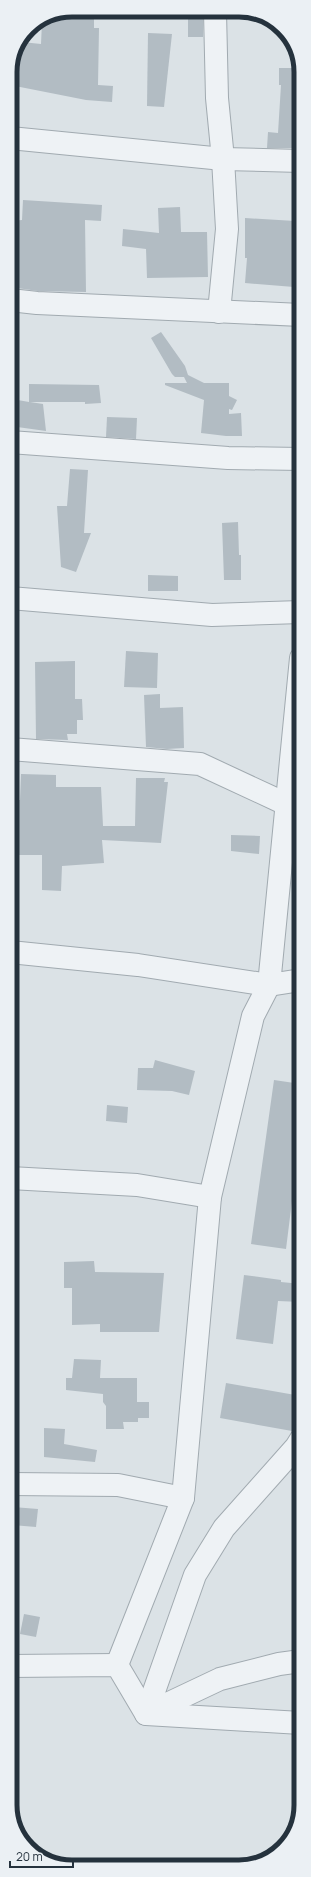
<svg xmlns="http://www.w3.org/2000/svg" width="311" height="1877" font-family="Manrope,sans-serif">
<rect width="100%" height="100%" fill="#dbe2e6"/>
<g fill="#b2bcc3">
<polygon points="59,15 94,16 94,28 99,28 98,85 113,86 112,102 86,100 10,85 10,69 22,42 41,44 42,22"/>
<rect x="188" y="18" width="15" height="19"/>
<polygon points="148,33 172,34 164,107 147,106"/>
<polygon points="279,68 299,68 300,148 267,148 268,132 278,133 281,85 279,85"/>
<polygon points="23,200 102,205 101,221 85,220 86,292 38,291 10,287 10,221 22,220"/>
<polygon points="180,207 181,232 207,232 208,277 147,278 146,249 122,246 123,229 159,233 158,208"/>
<polygon points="245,218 295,221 294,287 245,283 247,258 245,258"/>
<polygon points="161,332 185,366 188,375 204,383 229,383 229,396 237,400 232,410 229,409 229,414 241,413 242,436 226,436 201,433 204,400 165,385 165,383 187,383 184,377 175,377 172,374 151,338"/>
<polygon points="29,384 99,385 101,403 85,404 85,402 30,402 43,404 46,431 10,426 12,399 29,402"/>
<polygon points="107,417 137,418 136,439 106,437"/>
<polygon points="70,469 88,470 84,533 91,533 76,572 61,567 57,506 67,506"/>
<polygon points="238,522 239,555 241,555 241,580 224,580 222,523"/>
<polygon points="148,575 178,576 178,591 148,591"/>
<polygon points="126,651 158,653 157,688 124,687"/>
<polygon points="75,661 75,699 82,699 83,720 77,720 77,734 67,734 68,740 36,739 35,662"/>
<polygon points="160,694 160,708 183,707 184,748 167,749 146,747 144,695"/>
<polygon points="21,774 56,775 56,787 101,787 103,826 135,826 136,778 165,778 164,782 168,782 161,843 102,840 104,863 62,866 61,891 42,890 42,855 10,855 10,800 20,800"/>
<polygon points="231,835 260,836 259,854 231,851"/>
<polygon points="155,1060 195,1071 189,1095 172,1091 137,1090 138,1068 153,1068"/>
<polygon points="274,1080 301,1084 301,1154 298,1153 286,1249 251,1244"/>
<polygon points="107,1105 128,1107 127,1123 106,1121"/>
<polygon points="94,1261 95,1272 164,1273 159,1332 100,1332 100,1324 72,1325 72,1288 64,1288 64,1262"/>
<polygon points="244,1275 281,1280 281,1282 301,1284 301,1302 278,1301 273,1344 236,1339"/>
<polygon points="74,1359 101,1360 100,1378 137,1378 137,1402 149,1402 149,1418 138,1418 138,1422 123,1422 124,1429 106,1429 106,1406 103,1402 103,1394 66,1390 66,1378 72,1378"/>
<polygon points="226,1383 301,1396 301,1427 292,1431 220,1418"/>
<polygon points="44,1428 65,1429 64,1444 97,1450 95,1462 44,1457"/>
<polygon points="13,1507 38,1509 36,1527 12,1525"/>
<polygon points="24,1614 40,1617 36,1637 20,1634"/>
</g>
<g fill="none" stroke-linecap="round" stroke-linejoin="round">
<defs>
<g id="minor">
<polyline points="215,12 217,98 223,159 227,229 219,312"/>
<polyline points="10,138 223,159 301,161"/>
<polyline points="10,300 37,303 301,315"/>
<polyline points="10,442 228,458 301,459"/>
<polyline points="10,598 212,615 301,612"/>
<polyline points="301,658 269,985 301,980"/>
<polyline points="10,749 200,764 286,804"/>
<polyline points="10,952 138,965 269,985 253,1016 210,1197 183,1498 117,1665"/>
<polyline points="10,1178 137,1185 210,1197"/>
<polyline points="301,1439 296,1447 224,1528 195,1575 146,1714 220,1679 279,1664 301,1661"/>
<polyline points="10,1484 118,1485 183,1498"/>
<polyline points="10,1666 117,1665 146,1714 301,1723"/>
</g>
</defs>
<use href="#minor" stroke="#a1aab0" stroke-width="24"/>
<use href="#minor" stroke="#eef2f5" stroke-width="22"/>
</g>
<path d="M0 0H311V1877H0ZM72 17H239A55 55 0 0 1 294 72V1805A55 55 0 0 1 239 1860H72A55 55 0 0 1 17 1805V72A55 55 0 0 1 72 17Z" fill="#ebf0f4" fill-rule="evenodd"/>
<path fill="none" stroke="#25323d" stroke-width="5" d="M72 17H239A55 55 0 0 1 294 72V1805A55 55 0 0 1 239 1860H72A55 55 0 0 1 17 1805V72A55 55 0 0 1 72 17Z"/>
<path d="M10 1861v6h63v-6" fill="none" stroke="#25323d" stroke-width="2"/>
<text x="16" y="1861" font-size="12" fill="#25323d" stroke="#ebf0f4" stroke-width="3" paint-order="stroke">20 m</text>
</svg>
